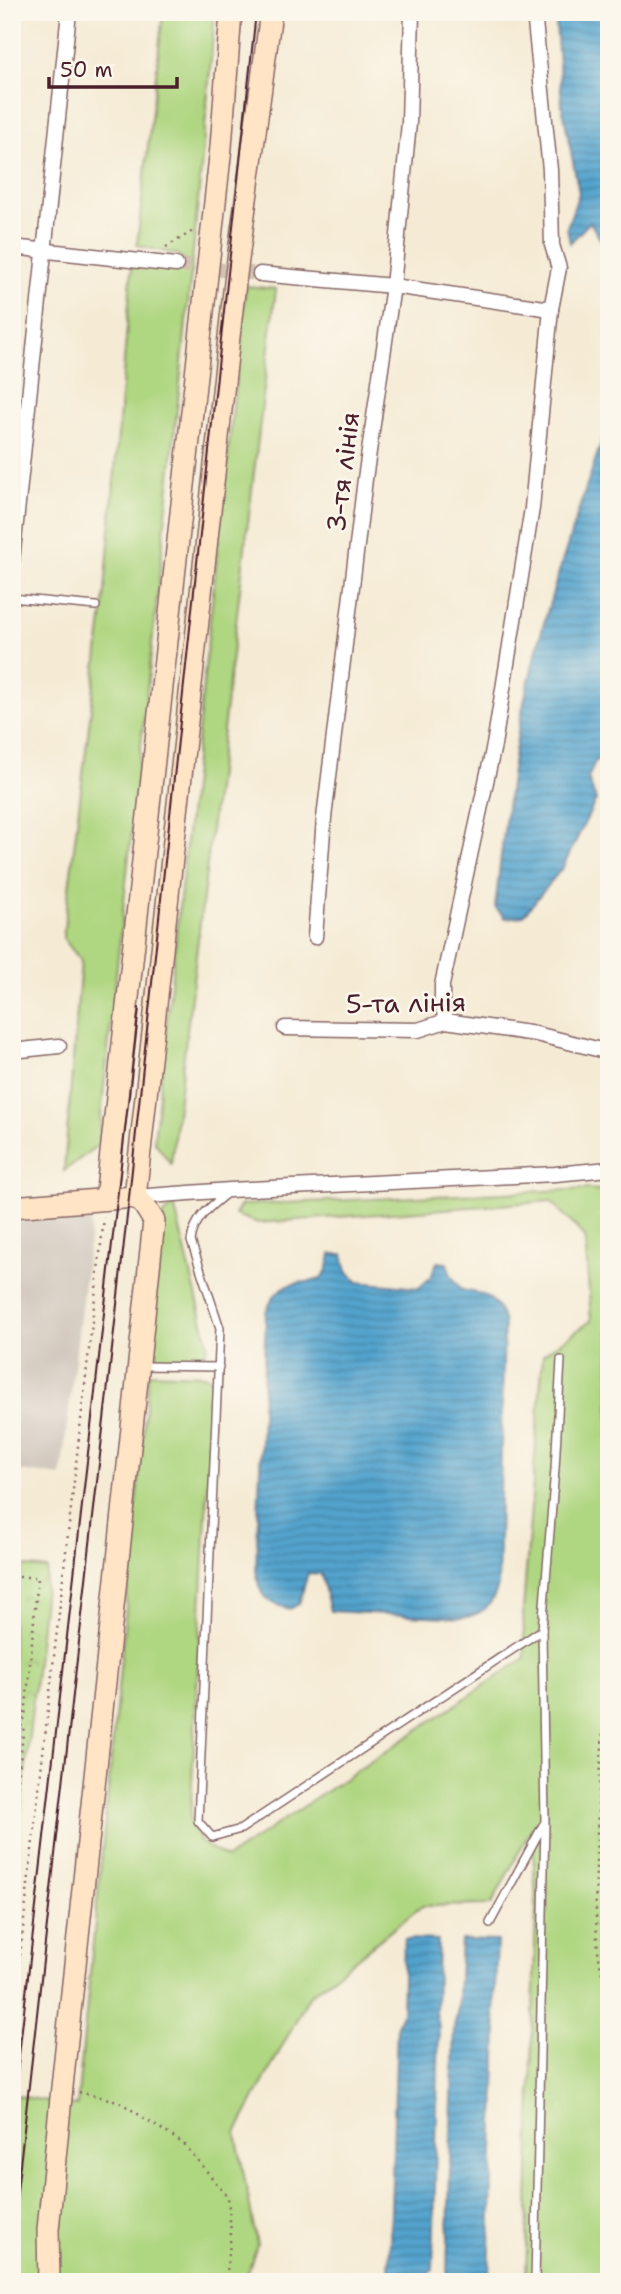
<svg xmlns="http://www.w3.org/2000/svg" width="621" height="2294" font-family="'Shantell Sans',sans-serif">
<defs>
<pattern id="park-crowns" width="20" height="18" patternUnits="userSpaceOnUse" patternTransform="scale(1.75)"><rect width="20" height="18" fill="#afd680"/><path d="M2 6a3 3 0 1 1 6 0M12 15a3 3 0 1 1 6 0" fill="none" stroke="#98b76f"/></pattern>
<pattern id="water-rules" width="6" height="5" patternUnits="userSpaceOnUse" patternTransform="scale(1.75)"><rect width="6" height="5" fill="#52a3cd"/><path d="M0 2.5h6" fill="none" stroke="#4684a7"/></pattern>
</defs>
<rect width="100%" height="100%" fill="#fbf7ec"/>
<filter id="ink" filterUnits="userSpaceOnUse"><feTurbulence type="fractalNoise" baseFrequency=".0143" numOctaves="2"/><feDisplacementMap in="SourceGraphic" scale="14" xChannelSelector="R" yChannelSelector="G"/><feConvolveMatrix kernelMatrix="1 2 1 2 8 2 1 2 1" color-interpolation-filters="sRGB"/></filter>
<filter id="wash" filterUnits="userSpaceOnUse"><feTurbulence type="fractalNoise" baseFrequency=".00686" numOctaves="4" result="noise"/><feDisplacementMap in="SourceGraphic" scale="28" xChannelSelector="R" yChannelSelector="G"/><feGaussianBlur stdDeviation="1.57" result="paint"/><feColorMatrix in="noise" values="0 0 0 0 0 0 0 0 0 0 0 0 0 0 0 0 0 1.4 0 .05"/><feComposite in="paint" operator="in"/></filter>
<g filter="url(#wash)">
<rect width="100%" height="100%" fill="#f5ebd5"/>
<polygon fill="#cdc2b9" points="92,1216 61,1476 12,1470 12,1222"/>
<g fill="#afd680" stroke="#7c7a56" stroke-width="2">
<path d="M 163,12 L 215,12 C 183,390 137,767 98,1145 L 64,1171 L 81,961 L 63,938 L 104,603 L 132,266 L 186,269 L 188,262 L 178,255 L 137,245 Z"/>
<polygon points="246,286 276,289 171,1164 154,1141"/>
<polygon points="588,1189 609,1191 609,2282 526,2282 536,1903 532,1827 491,1905 422,1906 309,1996 236,2133 257,2244 245,2282 12,2282 12,2095 77,2106 149,1373 205,1375 213,1382 190,1821 201,1842 227,1858 525,1658 523,1610 543,1354 591,1321 585,1237 551,1201 258,1223 235,1215 241,1205"/>
<polygon points="174,1205 208,1343 206,1352 198,1360 158,1358 151,1355 150,1348 163,1215"/>
</g>
<polygon fill="url(#park-crowns)" stroke="#7c7a56" stroke-width="2" points="12,1565 47,1569 12,1895"/>
<g fill="url(#water-rules)" stroke="#4e617c" stroke-width="2">
<polygon points="555,12 609,12 609,254 590,222 570,243 567,227 579,193 562,105"/>
<path d="M 609,419 L 609,759 L 596,760 L 588,778 L 596,800 L 563,867 L 523,916 L 505,918 L 495,907 C 505,826 512,743 533,664 C 554,581 582,500 609,419 Z"/>
<path d="M 331,1254 L 343,1254 L 347,1271 L 358,1282 L 419,1288 L 431,1277 L 437,1262 L 447,1263 L 451,1275 L 462,1290 C 487,1294 495,1297 504,1321 L 498,1586 C 492,1606 483,1614 463,1618 L 330,1611 L 321,1574 L 308,1573 L 299,1604 L 290,1609 C 264,1602 259,1596 256,1570 L 266,1312 C 271,1301 275,1291 287,1286 C 311,1277 326,1290 331,1254 Z"/>
<polygon points="404,1939 438,1940 436,2013 439,2026 433,2270 423,2282 399,2282 389,2272 397,2026 402,2012"/>
<polygon points="461,1940 497,1941 494,2016 497,2030 489,2278 485,2282 452,2282 447,2275 454,2026 457,2015"/>
</g>
</g>
<g filter="url(#ink)">
<g fill="none" stroke-linecap="round" stroke-linejoin="round">
<polyline stroke="#d3c2b3" stroke-width="14" stroke-dasharray="14 7" stroke-linecap="butt" points="176,265 260,274"/>
<defs>
<g id="service">
<polyline points="12,598 96,606"/>
<path d="M 227,1193 C 210,1207 194,1218 191,1241 L 220,1328 L 198,1821 L 212,1837 L 241,1829 L 542,1630"/>
<polyline points="142,1366 219,1367"/>
<polyline points="490,1923 543,1825"/>
<polyline points="535,2282 545,1822 542,1630 555,1469 561,1360"/>
</g>
<g id="minor">
<polyline points="12,247 176,265"/>
<polyline points="260,274 393,286 551,309"/>
<polyline points="12,561 69,12"/>
<polyline points="315,937 324,818 365,479 393,286 409,123 412,12"/>
<polyline points="446,1021 442,1002 442,985 494,745 532,508 551,309 559,268 552,245 550,170 534,12"/>
<polyline points="285,1028 418,1030 446,1021 536,1034 609,1052"/>
<polyline points="12,1051 59,1046"/>
<polyline points="135,1197 230,1190 555,1174 609,1169"/>
</g>
<g id="secondary">
<polyline points="135,1197 235,282 271,12"/>
<polyline points="106,1199 221,147 231,12"/>
<polyline points="12,1207 135,1197 144,1205 154,1221 62,2087 48,2230 49,2282"/>
</g>
</defs>
<use href="#service" stroke="#866666" stroke-width="10"/>
<use href="#minor" stroke="#866666" stroke-width="17"/>
<use href="#secondary" stroke="#866666" stroke-width="24"/>
<g stroke="#866666" stroke-width="2.5" stroke-dasharray="2 5" stroke-linecap="butt">
<polyline points="166,247 193,231"/>
<polyline points="12,1577 38,1577 25,1717 12,1749"/>
<path d="M 609,1643 C 607,1699 580,1957 609,1989"/>
<polyline points="12,1665 24,1714"/>
<polyline points="12,1716 24,1717"/>
<polyline points="12,1835 24,1724"/>
<polyline points="12,2025 104,1218"/>
<polyline points="79,2092 118,2101 184,2144 228,2197 231,2233 226,2282"/>
</g>
<use href="#service" stroke="#fff" stroke-width="7"/>
<use href="#minor" stroke="#fff" stroke-width="14"/>
<use href="#secondary" stroke="#ffe4c6" stroke-width="21"/>
<g stroke="#4a1f2b" stroke-width="2">
<polyline points="12,2116 139,1008"/>
<polyline points="12,2236 128,1207 256,12"/>
</g>
</g>
</g>
<g text-anchor="middle" stroke-width="5" stroke-linejoin="round" paint-order="stroke">
<g font-size="26" fill="#4a1f2b" stroke="#fbf7ec">
<text transform="translate(343 472) rotate(-83)" y="9">3-тя лінія</text>
<text transform="translate(406 1003) rotate(-1)" y="9">5-та лінія</text>
</g>
</g>
<rect width="621" height="2294" fill="none" stroke="#fbf7ec" stroke-width="42"/>
<path d="M49 77v10h128v-10" fill="none" stroke="#4a1f2b" stroke-width="3.5"/>
<text x="60" y="77" font-size="21" fill="#4a1f2b" stroke="#fbf7ec" stroke-width="5" paint-order="stroke">50 m</text>
</svg>
